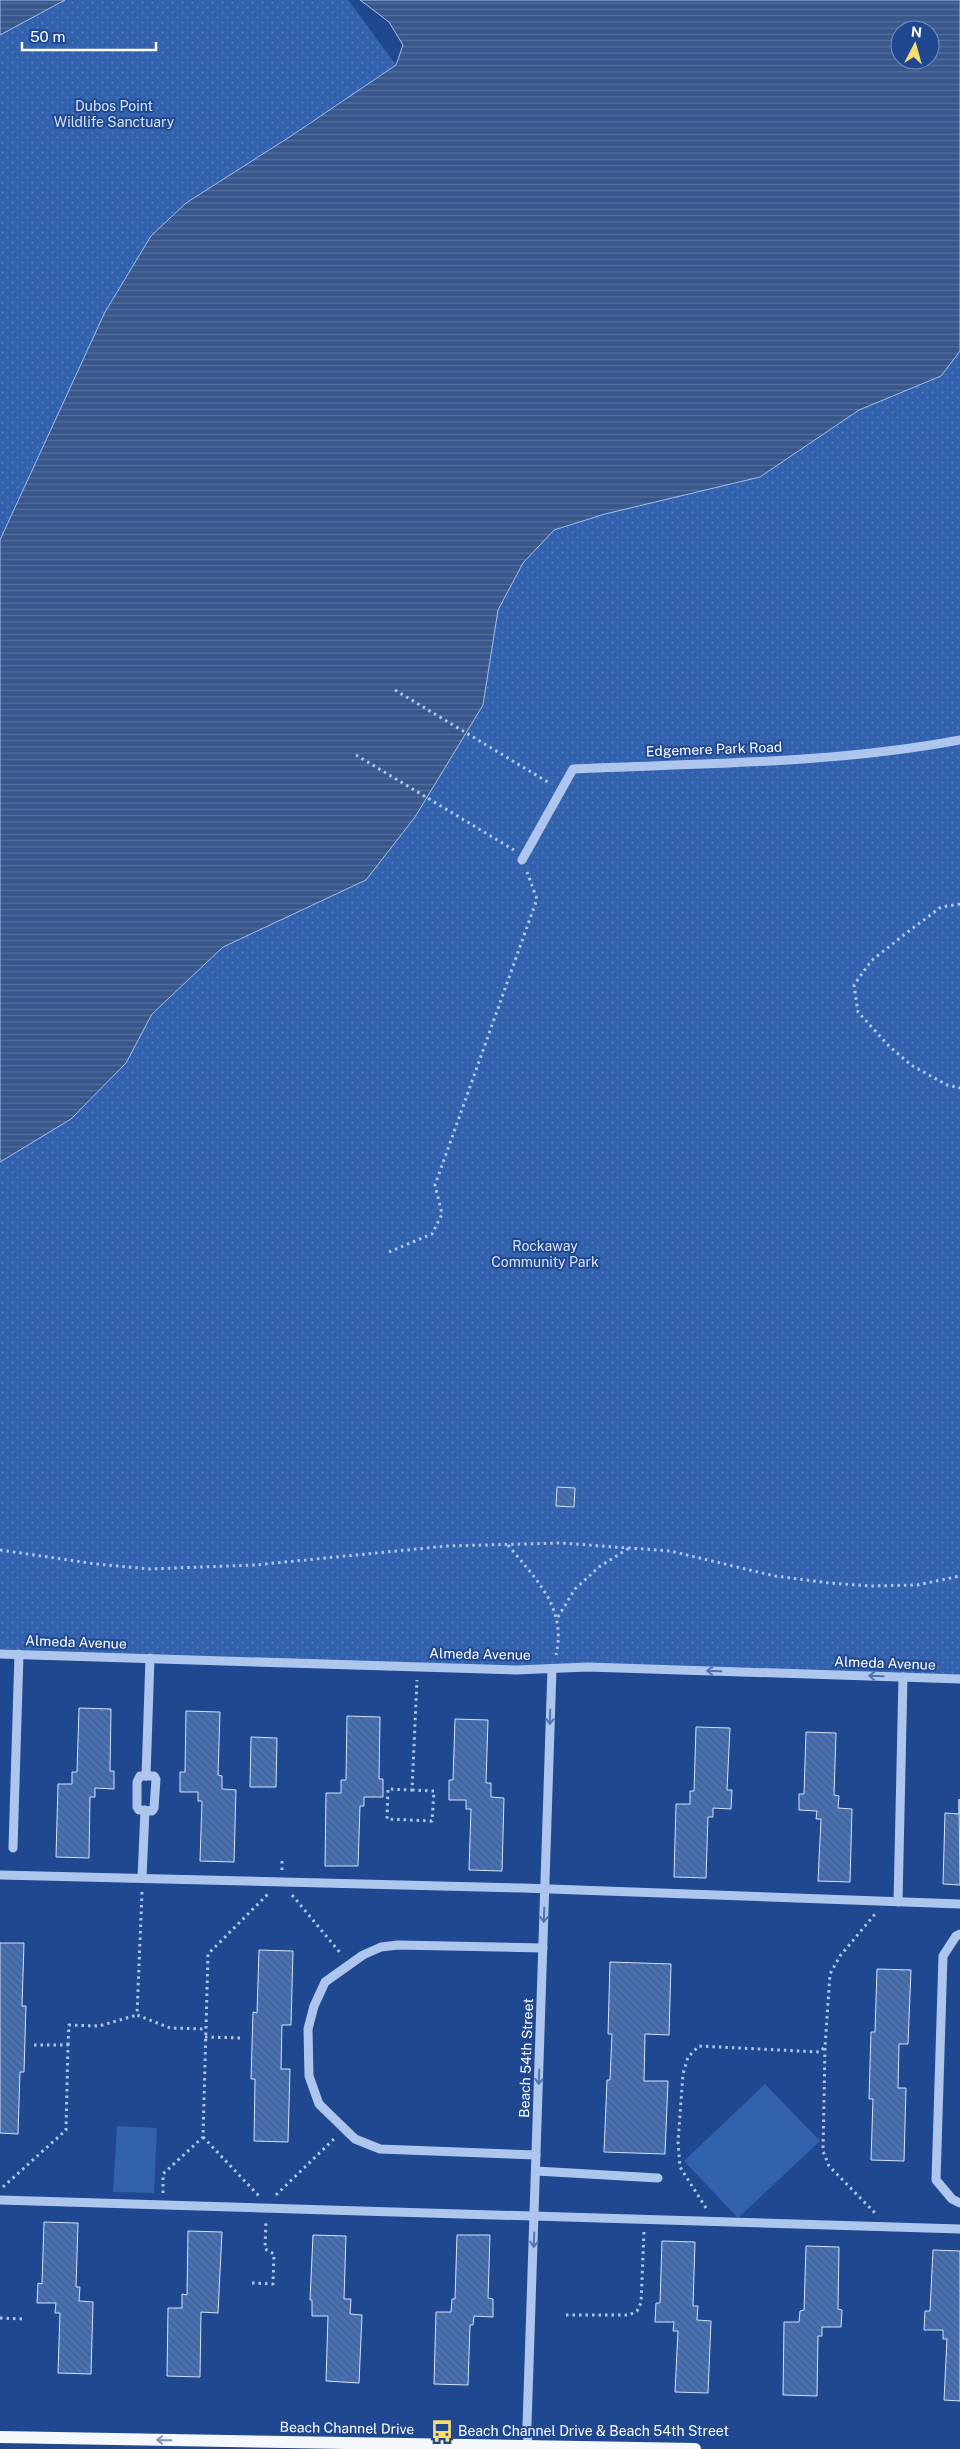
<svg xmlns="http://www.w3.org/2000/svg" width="960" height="2449" font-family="'Public Sans',sans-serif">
<defs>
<pattern id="park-dots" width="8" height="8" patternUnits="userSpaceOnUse" patternTransform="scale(1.25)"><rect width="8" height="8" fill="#3261ae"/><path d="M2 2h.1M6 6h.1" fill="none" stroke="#5179ba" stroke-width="1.8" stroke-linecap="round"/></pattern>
<pattern id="water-rules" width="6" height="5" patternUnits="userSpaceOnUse" patternTransform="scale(1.25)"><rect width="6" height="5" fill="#39578c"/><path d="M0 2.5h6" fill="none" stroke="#57709d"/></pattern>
<pattern id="building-back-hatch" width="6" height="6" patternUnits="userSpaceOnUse" patternTransform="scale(1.25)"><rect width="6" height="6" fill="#4771b7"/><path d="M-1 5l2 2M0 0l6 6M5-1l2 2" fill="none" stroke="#4a5d7c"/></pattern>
</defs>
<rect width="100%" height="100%" fill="#1f4890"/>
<g fill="#3261ae">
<polygon points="765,2084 820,2141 738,2218 684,2161"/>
<polygon points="117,2126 157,2128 154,2193 113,2192"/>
</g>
<g fill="url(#park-dots)">
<polygon points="9,0 348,0 396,65 291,136 186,203 151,236 105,312 0,540 0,6"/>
<polygon points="960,351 960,1679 0,1654 0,1162 71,1119 126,1063 152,1014 223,947 366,880 483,705 498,610 523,563 554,530 605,514 760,477 859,410 941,376"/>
</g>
<g fill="url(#water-rules)" stroke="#a2c0ef" fill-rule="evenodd">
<polygon points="0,0 65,0 0,35"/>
<path d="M 360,0 L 960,0 L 960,351 L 941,376 L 859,410 L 760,477 L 605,514 L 554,530 L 523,563 L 498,610 L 483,705 L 415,817 L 366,880 L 223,947 L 152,1014 L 126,1063 L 71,1119 L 0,1162 L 0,540 L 105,312 L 151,236 L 186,203 L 291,136 L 396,65 L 403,45 L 389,22 ZM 900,30 L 930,30 L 930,60 L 900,60 Z"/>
</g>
<g fill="url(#building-back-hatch)" stroke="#d4e2f9">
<polygon points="557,1487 575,1488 574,1507 556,1506"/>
<polygon points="79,1708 111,1709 110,1771 114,1771 114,1789 95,1788 95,1797 90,1797 89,1858 56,1857 58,1784 72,1784 72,1772 77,1772"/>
<polygon points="186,1711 220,1712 218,1775 222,1776 222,1789 236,1790 234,1862 200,1861 202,1801 198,1801 198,1792 180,1792 180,1772 185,1772"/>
<polygon points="347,1716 380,1717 379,1779 383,1779 383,1797 364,1797 364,1806 360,1806 358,1866 325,1866 326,1793 341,1793 341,1780 346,1780"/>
<polygon points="455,1719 488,1720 486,1783 491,1783 491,1797 504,1798 502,1871 469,1870 471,1809 466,1809 466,1800 449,1800 449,1780 453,1780"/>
<polygon points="696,1727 730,1728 727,1790 732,1790 731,1809 713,1808 713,1817 708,1817 706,1878 674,1877 676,1804 690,1804 690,1791 694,1791"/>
<polygon points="806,1732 836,1733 834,1795 839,1796 838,1808 852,1809 850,1882 818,1881 821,1819 816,1819 817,1811 799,1810 799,1794 804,1794"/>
<polygon points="251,1737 277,1738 276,1787 250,1787"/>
<polygon points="959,1799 960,1885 943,1884 945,1813 959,1814"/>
<polygon points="0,1943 24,1943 22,2006 26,2006 24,2072 20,2072 18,2134 0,2133"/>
<polygon points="259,1950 293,1951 291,2025 282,2025 281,2069 290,2069 288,2142 254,2141 255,2079 251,2079 253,2012 257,2013"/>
<polygon points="610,1962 671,1964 669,2035 645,2034 644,2081 668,2081 665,2154 604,2152 607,2080 610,2080 612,2034 608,2034"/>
<polygon points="877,1969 911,1970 908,2044 899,2044 898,2088 906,2088 904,2161 871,2160 873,2099 869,2099 871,2032 875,2032"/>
<polygon points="44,2222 78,2223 76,2287 80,2287 79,2301 93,2302 91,2374 58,2373 60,2313 55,2313 56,2303 37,2303 38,2283 42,2284"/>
<polygon points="188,2231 222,2232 218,2313 201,2312 200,2377 167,2376 168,2308 182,2308 182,2294 187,2295"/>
<polygon points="313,2235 346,2236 344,2299 351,2299 350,2314 362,2315 359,2383 326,2381 328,2316 312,2316 312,2300 310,2300"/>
<polygon points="457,2235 490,2235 488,2298 493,2299 493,2317 474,2316 473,2325 470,2325 468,2385 434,2384 436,2312 451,2312 452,2299 455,2299"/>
<polygon points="662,2241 695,2242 693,2306 698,2306 697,2320 711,2321 708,2393 675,2392 678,2331 673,2331 674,2322 655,2322 656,2303 660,2303"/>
<polygon points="806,2246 839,2247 838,2309 842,2310 841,2327 822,2327 822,2336 818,2336 817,2396 783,2395 784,2322 799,2322 800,2311 804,2310"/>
<polygon points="933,2250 960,2251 960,2401 944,2400 947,2339 943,2339 943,2330 924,2330 925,2311 930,2311"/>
</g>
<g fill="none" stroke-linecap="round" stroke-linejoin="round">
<g stroke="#aec6ed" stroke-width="3" stroke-dasharray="2.5 4" stroke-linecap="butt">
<polyline points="395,690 551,784"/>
<polyline points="356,755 514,850"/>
<polyline points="960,904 941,907 905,934 871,961 854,985 858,1012 889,1046 911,1065 947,1085 960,1088"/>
<polyline points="389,1252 432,1234 442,1214 435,1185 537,899 527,872"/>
<path d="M 508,1545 C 536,1580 567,1607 556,1655"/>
<polyline points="0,1550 96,1564 150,1569 255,1565 447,1546 561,1543 670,1551 775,1576 829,1583 871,1586 917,1585 960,1576"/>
<polyline points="558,1617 575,1589 599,1567 629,1548"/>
<polyline points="412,1790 434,1791 432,1821 387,1819 388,1789 412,1790 417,1680"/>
<polyline points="282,1870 282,1859"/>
<polyline points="142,1892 137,2015 170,2028 205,2029"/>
<polyline points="292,1895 342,1955"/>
<polyline points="205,2037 241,2038"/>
<polyline points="68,2045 69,2025 99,2026 137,2015"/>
<polyline points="825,2048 823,2151 829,2166 876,2214"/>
<polyline points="203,2137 259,2196"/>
<polyline points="3,2187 66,2130 68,2045 30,2045"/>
<polyline points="163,2193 163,2174 203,2137 208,1954 268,1894"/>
<polyline points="276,2195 336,2137"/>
<polyline points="706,2208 680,2167 678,2142 683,2074 688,2057 699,2046 819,2052 825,2047 830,1974 840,1956 875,1914"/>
<polyline points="252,2283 273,2284 274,2254 265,2249 266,2220"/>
<polyline points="566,2315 629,2315 637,2311 641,2303 644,2232"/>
<polyline points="0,2318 23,2319"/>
</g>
<g stroke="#aec6ed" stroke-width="9">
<path d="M 522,860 L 573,769 C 702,763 833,764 960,740"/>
<polyline points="0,1654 516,1670 588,1667 960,1679"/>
<polygon points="140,1776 154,1776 156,1779 154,1808 152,1811 139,1810 137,1807 137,1782"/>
<polyline points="146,1776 150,1658"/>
<polyline points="13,1848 19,1654"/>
<polyline points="0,1875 523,1888 960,1904"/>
<polyline points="142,1878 145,1810"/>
<polyline points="898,1902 903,1677"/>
<polyline points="960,1934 956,1936 943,1956 936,2180 952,2199 960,2203"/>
<polyline points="536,2155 380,2149 355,2139 319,2104 309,2076 308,2029 314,2006 325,1982 363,1955 381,1947 398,1945 543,1948"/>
<polyline points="536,2171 658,2178"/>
<polyline points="0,2200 960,2229"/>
<polyline points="528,2449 527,2425 552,1669"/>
</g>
<polyline stroke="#f5f8ff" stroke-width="12" points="0,2437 695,2449"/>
</g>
<defs><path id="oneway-shaft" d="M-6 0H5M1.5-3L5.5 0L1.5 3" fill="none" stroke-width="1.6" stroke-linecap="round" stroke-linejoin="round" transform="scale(1.25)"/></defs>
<g stroke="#5174b1">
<use href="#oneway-shaft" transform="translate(714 1671) rotate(-178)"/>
<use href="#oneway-shaft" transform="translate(876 1676) rotate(-178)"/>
<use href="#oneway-shaft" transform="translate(550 1717) rotate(92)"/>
<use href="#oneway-shaft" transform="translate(544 1915) rotate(92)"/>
<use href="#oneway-shaft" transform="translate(539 2077) rotate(92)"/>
<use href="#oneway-shaft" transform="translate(534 2240) rotate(92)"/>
</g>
<use stroke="#7f97c2" href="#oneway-shaft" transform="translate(164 2440) rotate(-179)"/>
<defs>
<symbol id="bus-bare" viewBox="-9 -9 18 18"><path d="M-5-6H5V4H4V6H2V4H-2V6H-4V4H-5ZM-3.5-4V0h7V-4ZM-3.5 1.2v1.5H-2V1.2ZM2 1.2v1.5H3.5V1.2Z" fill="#fbdd6e" stroke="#1f4890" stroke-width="2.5" paint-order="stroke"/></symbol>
</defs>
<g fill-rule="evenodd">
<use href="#bus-bare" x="426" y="2415" width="32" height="32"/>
</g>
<g text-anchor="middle" stroke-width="4" stroke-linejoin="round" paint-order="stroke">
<g font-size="14" fill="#d4e2f9" stroke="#1f4890">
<text x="114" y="111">Dubos Point<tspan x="114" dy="16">Wildlife Sanctuary</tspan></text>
<text x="545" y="1251">Rockaway<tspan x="545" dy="16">Community Park</tspan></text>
</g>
<g font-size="14" fill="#fff" stroke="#1f4890">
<text transform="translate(714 749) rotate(-2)" y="5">Edgemere Park Road</text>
<text transform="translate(76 1642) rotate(2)" y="5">Almeda Avenue</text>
<text transform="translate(480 1654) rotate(1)" y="5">Almeda Avenue</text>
<text transform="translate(885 1663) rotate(2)" y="5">Almeda Avenue</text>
<text transform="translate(526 2058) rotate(-88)" y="5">Beach 54th Street</text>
<text transform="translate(347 2428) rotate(1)" y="5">Beach Channel Drive</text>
</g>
<g font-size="14" fill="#fff" stroke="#1f4890" text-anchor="start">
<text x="458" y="2436">Beach Channel Drive &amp; Beach 54th Street</text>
</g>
</g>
<g transform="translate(915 45) rotate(6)"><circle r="24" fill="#1f4890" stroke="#7991bc"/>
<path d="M0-4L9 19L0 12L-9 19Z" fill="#fbdd6e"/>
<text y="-8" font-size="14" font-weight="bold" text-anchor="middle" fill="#ffffff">N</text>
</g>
<path d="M22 42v8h134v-8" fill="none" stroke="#ffffff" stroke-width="2.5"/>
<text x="30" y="42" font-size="15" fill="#ffffff" stroke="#1f4890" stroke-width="4" paint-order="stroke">50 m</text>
</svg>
